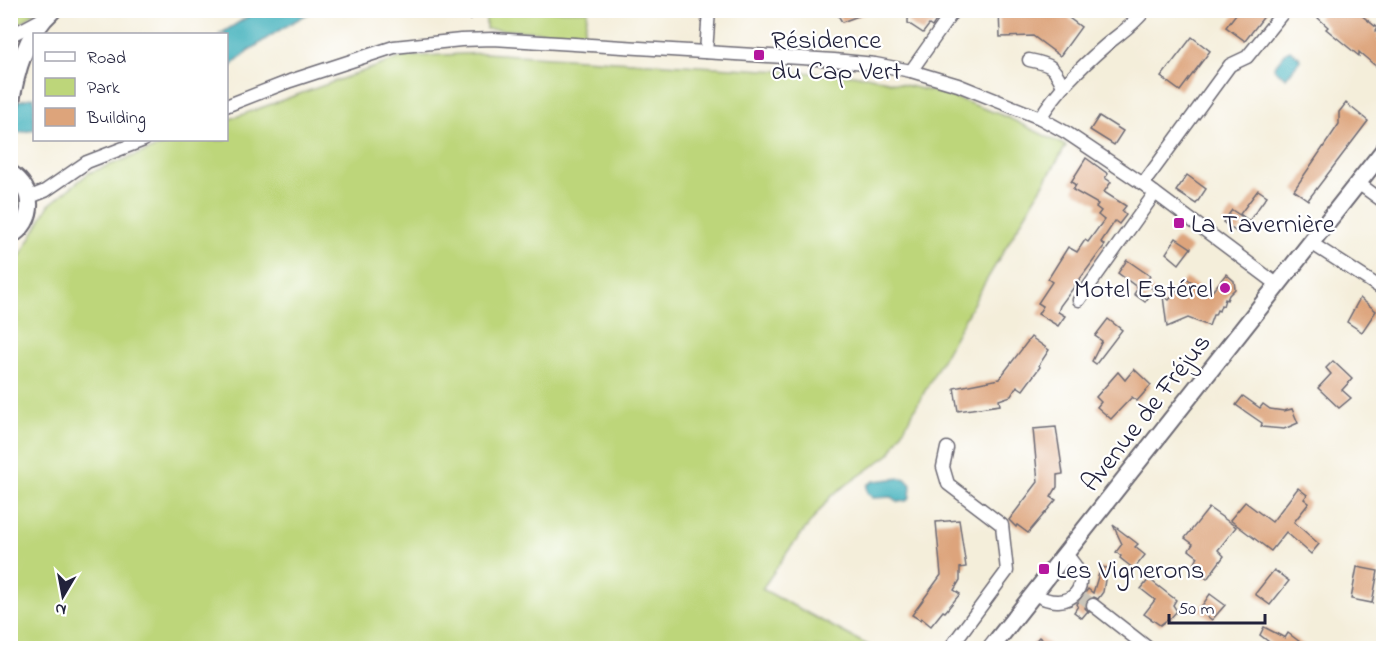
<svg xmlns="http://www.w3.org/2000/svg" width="1394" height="659" font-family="'Indie Flower',sans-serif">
<rect width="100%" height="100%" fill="#fff"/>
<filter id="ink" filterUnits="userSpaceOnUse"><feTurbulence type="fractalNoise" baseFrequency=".0167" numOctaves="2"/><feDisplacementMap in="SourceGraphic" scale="12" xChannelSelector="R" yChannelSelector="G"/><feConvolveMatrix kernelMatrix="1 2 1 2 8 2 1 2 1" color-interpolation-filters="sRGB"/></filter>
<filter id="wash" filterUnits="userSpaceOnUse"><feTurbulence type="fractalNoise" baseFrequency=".008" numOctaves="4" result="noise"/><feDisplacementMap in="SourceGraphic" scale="24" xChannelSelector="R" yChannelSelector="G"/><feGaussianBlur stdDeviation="1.35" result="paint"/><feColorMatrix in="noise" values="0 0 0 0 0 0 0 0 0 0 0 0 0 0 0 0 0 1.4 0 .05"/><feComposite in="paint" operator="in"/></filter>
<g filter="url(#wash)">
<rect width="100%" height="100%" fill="#f4eeda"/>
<g fill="#bdd67a" stroke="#707c5a" stroke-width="1.5">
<polygon points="11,11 36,11 11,32"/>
<polygon points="486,11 486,10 588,11 584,34 486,29"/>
<polygon points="484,53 866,76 947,95 1007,117 1066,146 983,286 890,454 832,495 788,551 762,589 873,648 11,648 11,279 12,271 49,205 89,173 176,140 226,140 227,120 403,57"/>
<path d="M 11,184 C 24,195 24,213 11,225 Z"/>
</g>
<g fill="#41b0bb" stroke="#32697b" stroke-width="1.5">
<path d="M 257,11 L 313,11 C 283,27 251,46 227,70 L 226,34 L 220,34 Z"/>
<polygon points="1290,50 1299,57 1300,60 1286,78 1275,70 1274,67 1286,52"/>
<polygon points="34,97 34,130 11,134 10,103"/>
<polygon points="901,478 906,479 911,485 910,497 906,501 898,502 892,497 873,498 867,493 867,485 874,481"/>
</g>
<g id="blocks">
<g fill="#dda47b">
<polygon points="835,10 868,10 869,12 842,22"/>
<polygon points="914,10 937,10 941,13 932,27 929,25 923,33 908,23 908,19"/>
<polygon points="999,10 1058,10 1081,27 1060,56 1033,36 1000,37"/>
<polygon points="1239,10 1269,10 1245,41 1226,27"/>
<polygon points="1324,10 1355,10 1377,28 1375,31 1381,36 1377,39 1383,45 1383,61 1378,68 1359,52 1359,56 1326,29 1328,27 1318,18"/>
<polygon points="1192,37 1210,51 1180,91 1161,77"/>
<polygon points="1346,103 1368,121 1308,200 1294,190 1339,124 1339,112"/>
<polygon points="1099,116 1123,131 1114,145 1090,130"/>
<polygon points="1086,158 1108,174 1105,178 1111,182 1104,192 1126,206 1122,211 1126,215 1119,224 1115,221 1101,242 1105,245 1060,306 1058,312 1065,316 1058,326 1038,314 1043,306 1038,303 1052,282 1048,279 1068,247 1077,252 1085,240 1088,242 1104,220 1098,215 1101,211 1096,207 1098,204 1073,190 1076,185 1071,182"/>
<polygon points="1187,175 1206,189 1196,204 1176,191"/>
<polygon points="1258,190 1267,196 1249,221 1240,214"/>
<polygon points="1232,210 1247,220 1238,233 1223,222"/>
<polygon points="1176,238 1191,248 1179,264 1166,253"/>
<polygon points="1127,260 1150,276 1145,283 1154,290 1145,302 1134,294 1138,288 1118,273"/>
<polygon points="1226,274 1234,281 1235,289 1229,295 1227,300 1225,299 1223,306 1221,305 1219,311 1217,310 1215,315 1213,315 1209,326 1188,318 1167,327 1163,296 1169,300 1186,278 1210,294"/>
<polygon points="1360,298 1376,311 1362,332 1347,322"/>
<polygon points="1108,319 1122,330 1096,364 1092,361 1102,341 1095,336"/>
<polygon points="1031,337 1049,350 1039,365 1040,367 1023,390 1017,386 1011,396 999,400 1000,405 958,411 954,388 999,379"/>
<polygon points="1333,361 1352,379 1342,390 1351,398 1339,408 1318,388 1331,374 1326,368"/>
<polygon points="1134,369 1151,385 1137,401 1132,397 1111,419 1097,407 1101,402 1096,397 1118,372 1125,380"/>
<polygon points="1243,396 1260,408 1263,404 1270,409 1284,411 1292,409 1298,423 1284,429 1261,427 1262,423 1236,405"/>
<polygon points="1056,427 1063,474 1057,475 1057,487 1051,497 1056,500 1028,533 1017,525 1016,527 1009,520 1038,482 1033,429"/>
<polygon points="1298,488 1307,495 1304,499 1309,503 1294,522 1319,544 1311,554 1286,532 1271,551 1230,520 1245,502 1272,522"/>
<polygon points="1209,508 1236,527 1218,550 1224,556 1207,579 1193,567 1198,557 1189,550 1193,544 1185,538"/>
<polygon points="959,520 966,567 960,568 960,580 954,590 960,594 945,612 943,611 931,626 921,618 920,620 912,615 941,575 936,522"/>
<polygon points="1113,525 1138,544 1135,547 1145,555 1134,569 1120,558 1121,556 1116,552 1122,544"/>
<polygon points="1101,567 1107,568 1103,592 1098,599 1094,597 1087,600 1085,608 1089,612 1087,612 1082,618 1074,612 1078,606 1077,604 1088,589 1093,593"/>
<polygon points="1357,567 1378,571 1372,603 1351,599"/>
<polygon points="1274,570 1289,581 1270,605 1255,594"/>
<polygon points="1149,579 1176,600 1173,605 1177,611 1168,621 1167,620 1160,625 1144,614 1155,600 1141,589"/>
<polygon points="1210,594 1225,605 1212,620 1199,610"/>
<polygon points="1264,627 1285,638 1288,633 1308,648 1277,648 1260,635"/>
<polygon points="1039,637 1054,648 1029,648"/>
</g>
</g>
</g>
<g filter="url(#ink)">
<use href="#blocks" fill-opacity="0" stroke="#6c6973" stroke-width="1.5"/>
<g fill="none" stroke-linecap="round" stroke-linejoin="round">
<polyline stroke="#cac5ba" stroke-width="12" stroke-dasharray="12 6" stroke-linecap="butt" points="1082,597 1093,605"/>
<defs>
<g id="minor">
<polyline points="10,36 42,19"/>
<polyline points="706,52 709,10"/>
<path d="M 1029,60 C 1050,64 1054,66 1063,86"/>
<polyline points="911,71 954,10"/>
<polyline points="226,106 290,81 394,47 461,40 493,39 834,60 875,64 911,71 958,85 1040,118 1067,133 1143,184 1278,285"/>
<path d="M 1040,118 C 1058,89 1081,67 1106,45 C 1119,34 1135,24 1145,10"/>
<polyline points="1358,183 1384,202"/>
<polyline points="1143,184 1230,65 1247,57 1285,10"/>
<polyline points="30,197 45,191 87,162 144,140"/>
<polyline points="1311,243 1384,290"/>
<polyline points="1079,300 1155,193"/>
<polyline points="947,448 943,467 948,484 1002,525 1007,571 950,648"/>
<path d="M 1035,594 C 1068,615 1100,585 1065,554"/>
<polyline points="1093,605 1148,648"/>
</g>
<g id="major">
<path d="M 10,107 C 16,71 25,35 53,10"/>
<path d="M 10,173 C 35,189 36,221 10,236"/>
<polyline points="991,648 1384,150"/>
</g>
</defs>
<use href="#minor" stroke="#6c6973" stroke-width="15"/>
<use href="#major" stroke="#6c6973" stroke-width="20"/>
<polyline stroke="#6c6973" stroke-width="2" stroke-dasharray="1.5 4.5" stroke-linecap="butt" points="470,21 477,10"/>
<use href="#minor" stroke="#fff" stroke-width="12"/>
<use href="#major" stroke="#fff" stroke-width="16"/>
</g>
</g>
<g fill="#b5179e" stroke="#fff" stroke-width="2">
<rect x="753" y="49" width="12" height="12" rx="3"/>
<rect x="1173" y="217" width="12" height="12" rx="3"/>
<circle cx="1225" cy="288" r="6"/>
<rect x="1038" y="563" width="12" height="12" rx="3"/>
</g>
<g text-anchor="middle" stroke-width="4.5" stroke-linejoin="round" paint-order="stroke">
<g font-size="27" fill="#22223b" stroke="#fff" text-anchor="start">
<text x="771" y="48">Résidence<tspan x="771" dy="31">du Cap Vert</tspan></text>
<text x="1191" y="232">La Tavernière</text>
<text x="1213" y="297" text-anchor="end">Motel Estérel</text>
<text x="1056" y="578">Les Vignerons</text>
</g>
<g font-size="27" fill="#22223b" stroke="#fff">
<text transform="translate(1145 412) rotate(-52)" y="9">Avenue de Fréjus</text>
</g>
</g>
<rect width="1394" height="659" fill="none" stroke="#fff" stroke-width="36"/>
<rect x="33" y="33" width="195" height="108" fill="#ffffff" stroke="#a7a7b1" stroke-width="1.5"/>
<rect x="45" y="52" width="30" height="9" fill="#ffffff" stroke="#a7a7b1" stroke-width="1.5"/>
<text x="87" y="63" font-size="18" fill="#22223b">Road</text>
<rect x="45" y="78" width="30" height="18" fill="#bdd67a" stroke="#a7a7b1" stroke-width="1.5"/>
<text x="87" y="93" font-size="18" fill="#22223b">Park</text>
<rect x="45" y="108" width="30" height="18" fill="#dda47b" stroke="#a7a7b1" stroke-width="1.5"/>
<text x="87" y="123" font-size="18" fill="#22223b">Building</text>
<g transform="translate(63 596) rotate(190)" stroke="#ffffff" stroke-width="4.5" paint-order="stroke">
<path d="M0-4.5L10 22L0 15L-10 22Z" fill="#22223b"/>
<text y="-9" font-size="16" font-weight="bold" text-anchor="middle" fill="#22223b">N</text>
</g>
<path d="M1169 614v9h96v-9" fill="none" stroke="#22223b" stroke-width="3"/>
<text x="1178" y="614" font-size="18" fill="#22223b" stroke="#ffffff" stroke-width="4.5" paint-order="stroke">50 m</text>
</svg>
